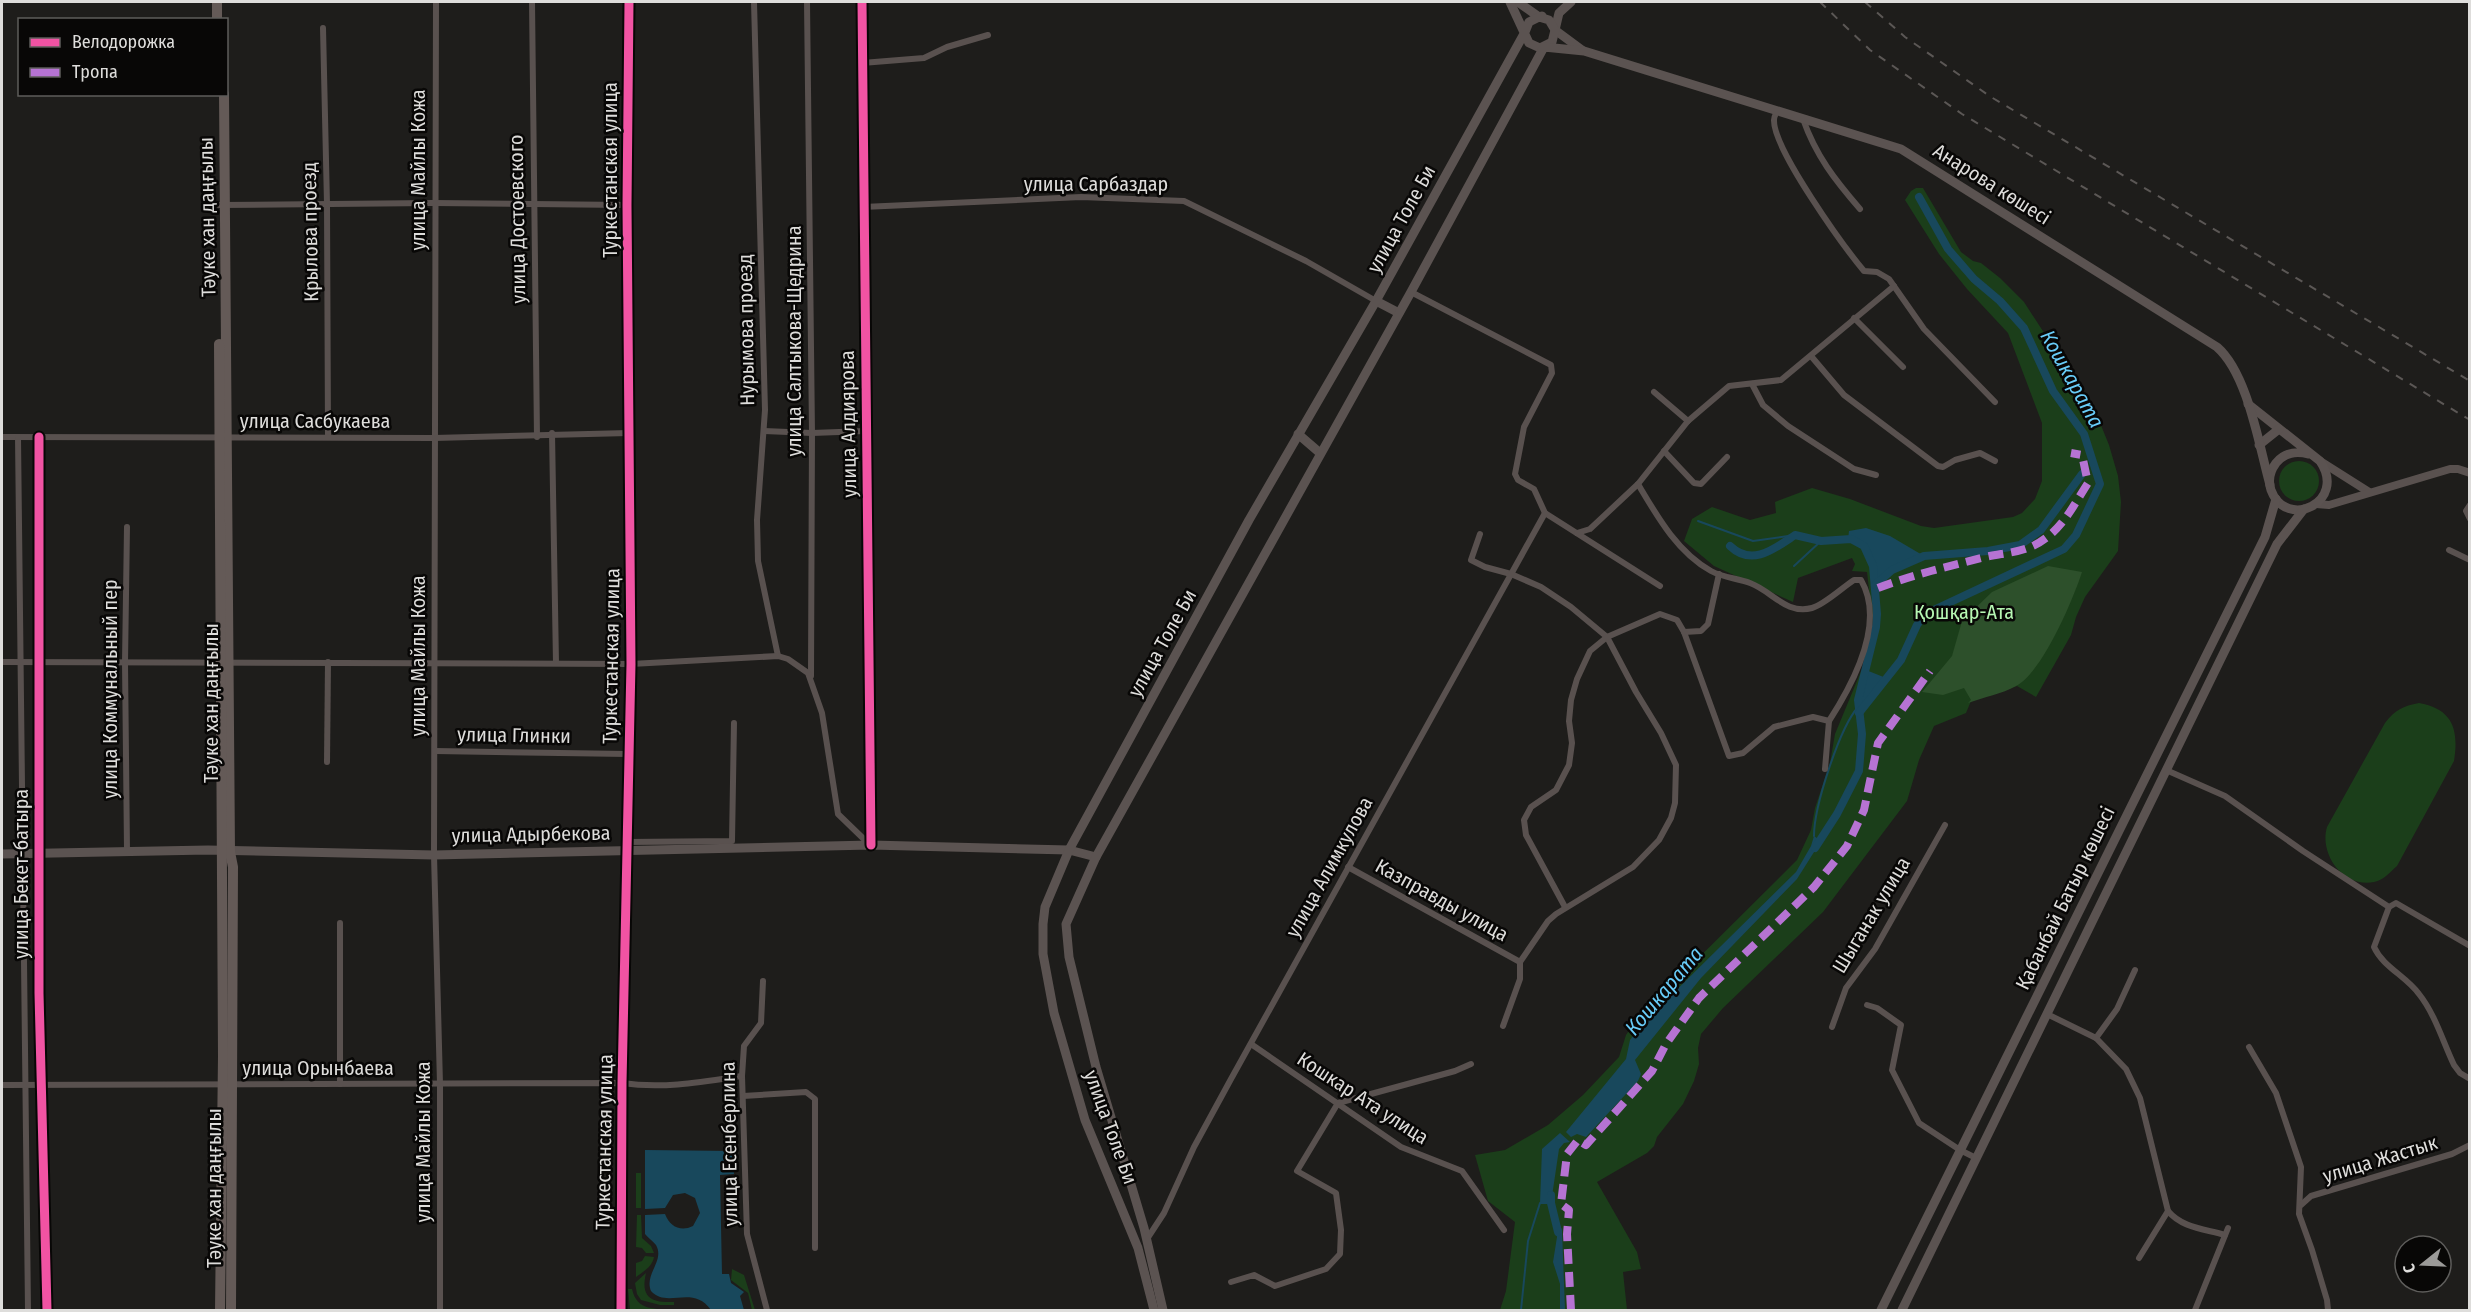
<svg xmlns="http://www.w3.org/2000/svg" width="2471" height="1312" font-family="'Fira Sans Condensed',sans-serif">
<rect width="100%" height="100%" fill="#1e1d1b"/>
<g fill="#1b3e1a">
<polygon points="1916,188 1923,188 1961,252 1973,261 1981,263 2000,278 2024,302 2096,413 2109,445 2118,476 2121,502 2118,551 2085,597 2076,617 2071,635 2036,697 2017,686 1971,701 1966,713 1934,726 1919,760 1907,801 1823,912 1723,1008 1701,1034 1698,1048 1699,1064 1694,1081 1683,1104 1657,1137 1654,1146 1647,1153 1597,1182 1637,1252 1641,1269 1623,1272 1627,1310 1500,1310 1506,1291 1515,1222 1488,1201 1475,1155 1505,1150 1548,1125 1583,1095 1619,1057 1626,1035 1636,1020 1797,860 1811,830 1815,808 1830,763 1835,734 1864,664 1873,625 1867,572 1852,571 1855,564 1852,558 1798,578 1793,602 1714,566 1684,541 1692,519 1712,507 1750,520 1776,513 1775,502 1812,488 1850,499 1921,526 1934,528 2013,517 2022,513 2035,499 2042,481 2042,423 2008,333 1967,289 1939,254 1905,200 1911,191"/>
<circle cx="2299" cy="481" r="20"/>
<path d="M 2419,703 C 2453,709 2459,730 2454,761 L 2397,866 C 2390,872 2384,880 2374,882 C 2343,888 2319,854 2327,827 L 2385,723 C 2395,710 2403,706 2419,703 Z"/>
<rect x="636" y="1173" width="5" height="35"/>
<polygon points="637,1215 641,1215 642,1238 651,1246 654,1253 646,1253 642,1248 636,1247"/>
<path d="M 645,1256 L 654,1257 C 652,1267 644,1271 636,1277 L 636,1263 L 642,1261 Z"/>
<polygon points="732,1269 744,1275 755,1310 752,1310 748,1293 731,1280"/>
<path d="M 646,1273 C 640,1298 652,1303 674,1302 L 674,1305 L 660,1305 L 641,1300 L 637,1294 L 635,1283 Z"/>
<path d="M 628,1289 L 632,1289 C 637,1312 656,1308 674,1310 L 630,1310 Z"/>
</g>
<path fill="#2d502b" d="M 2048,566 L 2082,572 C 2073,600 2042,673 2016,686 C 2002,694 1984,697 1968,703 L 1971,700 L 1964,688 L 1943,695 L 1922,692 L 1952,656 L 1962,621 L 1992,592 Z"/>
<g fill="#18485c">
<polygon points="1866,528 1890,536 1924,556 1892,570 1875,585 1873,566 1864,546 1848,539 1849,531"/>
<polygon points="1866,670 1886,678 1859,712 1858,700"/>
<polygon points="1814,836 1821,841 1797,879 1701,978 1635,1060 1641,1074 1638,1081 1586,1137 1577,1134 1571,1137 1566,1132 1626,1059 1630,1040 1642,1024 1796,872 1811,846"/>
<polygon points="1560,1133 1570,1142 1564,1143 1559,1149 1551,1203 1540,1203 1542,1149"/>
<path d="M 645,1150 L 732,1151 L 734,1174 L 720,1175 L 722,1274 L 729,1274 L 731,1283 L 744,1292 L 740,1296 L 744,1310 L 711,1310 C 693,1284 667,1309 651,1291 C 644,1274 665,1261 656,1245 C 653,1241 648,1238 645,1234 L 645,1215 L 665,1214 C 670,1227 681,1232 693,1226 L 700,1213 L 695,1198 L 685,1193 L 673,1195 L 665,1208 L 645,1209 Z"/>
<polygon points="1554,1221 1559,1223 1562,1230 1565,1310 1560,1310 1560,1284 1553,1262 1557,1237"/>
</g>
<g fill="none" stroke-linecap="round" stroke-linejoin="round">
<g stroke="#18485c" stroke-width="2">
<polyline points="1698,521 1753,541 1795,535"/>
<polyline points="1794,566 1821,541"/>
<path d="M 1814,836 C 1814,807 1839,729 1858,707"/>
<polyline points="1521,1310 1528,1241 1540,1203 1551,1203"/>
</g>
<g stroke="#18485c" stroke-width="8">
<path d="M 1730,546 C 1752,567 1774,549 1795,535 L 1821,541 L 1851,539 L 1864,546 L 1873,566 L 1877,614 L 1876,627 L 1858,700 L 1862,734 L 1859,771 L 1837,814 L 1815,848"/>
<polyline points="1875,585 1892,570 1924,556 1988,551 2020,545 2041,530 2082,474"/>
<polyline points="1859,713 1901,660 1917,625 1925,614 2064,549 2076,535 2100,484 2084,434 2053,391 2024,328 2000,301 1974,279 1948,249 1919,197"/>
<polyline points="1551,1195 1551,1203 1558,1232"/>
</g>
<g stroke="#59514f" stroke-width="6">
<polyline points="436,2 434,855 440,1084 440,1310"/>
<polyline points="532,2 537,437"/>
<polyline points="754,2 765,410 757,520 758,561 778,656"/>
<polyline points="807,2 812,433 811,676"/>
<polyline points="862,2 871,845"/>
<polyline points="323,28 327,204 328,436"/>
<polyline points="862,63 924,58 947,47 988,35"/>
<path d="M 1777,111 C 1776,114 1774,116 1774,120 C 1773,149 1844,247 1864,271 L 1877,272 L 1889,279 L 1924,329 L 1995,402"/>
<path d="M 1803,119 C 1816,156 1835,180 1860,209"/>
<polyline points="219,205 433,203 627,205"/>
<polyline points="863,207 1081,197 1184,201 1306,261 1376,301"/>
<polyline points="1411,292 1551,365 1552,373 1524,427 1515,474 1518,480 1534,489 1545,513 1660,586"/>
<polyline points="1854,318 1903,367"/>
<polyline points="1811,356 1844,395 1938,466 1943,467 1955,460 1980,453 1995,461"/>
<polyline points="1752,384 1763,405 1788,426 1854,469 1876,475"/>
<polyline points="1654,392 1688,421"/>
<polyline points="764,431 812,433 866,431"/>
<polyline points="552,433 556,663"/>
<polyline points="2,437 434,438 629,433"/>
<polyline points="18,437 28,1310"/>
<polyline points="39,437 39,993 47,1310"/>
<polyline points="1664,451 1694,483 1701,484 1727,457"/>
<path d="M 1638,484 C 1657,516 1677,552 1711,571 C 1724,578 1737,578 1750,583 C 1772,591 1786,615 1812,608 C 1824,605 1843,587 1854,580 L 1861,580 C 1886,623 1853,684 1829,721"/>
<polyline points="2470,505 2466,511 2470,519"/>
<polyline points="1577,533 1590,529 1638,484 1688,421 1729,386 1781,380 1894,286"/>
<polyline points="1480,534 1471,560 1485,567 1511,574 1541,587 1571,607 1607,637 1636,692 1661,733 1676,765 1675,803 1671,818 1659,840 1633,867 1556,914 1548,921 1520,962"/>
<polyline points="2449,550 2470,560"/>
<polyline points="1684,632 1701,631 1708,624 1719,574"/>
<polyline points="2,662 631,664 778,656 788,659 808,673 822,713 838,814 870,845"/>
<polyline points="435,751 628,754"/>
<polyline points="327,762 328,662"/>
<polyline points="2166,770 2225,796 2303,851 2389,907 2396,903 2470,946"/>
<polyline points="628,842 732,841 734,723"/>
<polyline points="127,850 125,662 127,527"/>
<polyline points="1348,867 1520,962"/>
<polyline points="1565,907 1526,835 1524,820 1531,807 1556,790 1569,765 1572,743 1569,721 1571,700 1577,679 1590,651 1607,637 1660,614 1677,620 1684,632 1729,756 1743,753 1774,727 1813,717 1829,721 1825,769"/>
<path d="M 2389,907 L 2374,947 C 2383,967 2406,976 2419,994 C 2435,1014 2443,1042 2454,1065 L 2460,1073 L 2470,1079"/>
<polyline points="763,981 761,1023 744,1046 742,1076 747,1234 767,1310"/>
<polyline points="1867,1005 1877,1008 1901,1025 1892,1070 1919,1123 1960,1150 1976,1158"/>
<polyline points="2047,1014 2096,1038 2117,1009 2135,970"/>
<polyline points="1503,1026 1520,979 1520,962"/>
<polyline points="1832,1027 1846,988 1875,949 1945,825"/>
<polyline points="2096,1038 2126,1069 2140,1098 2168,1211 2139,1258"/>
<polyline points="1251,1044 1401,1147 1462,1171 1504,1230"/>
<polyline points="2249,1047 2276,1093 2301,1167 2299,1214 2312,1250 2327,1300 2328,1310"/>
<polyline points="340,1084 340,923"/>
<path d="M 2,1085 L 622,1083 C 663,1089 702,1082 742,1076"/>
<polyline points="743,1096 806,1092 815,1099 815,1248"/>
<polyline points="2301,1205 2311,1196 2452,1154 2470,1145"/>
<path d="M 2168,1211 C 2182,1228 2205,1229 2225,1235"/>
<polyline points="1147,1239 1164,1213 1194,1147 1231,1079 1545,513"/>
<polyline points="1231,1282 1254,1275 1275,1286 1326,1269 1340,1254 1341,1230 1336,1193 1297,1171 1338,1103 1455,1071 1471,1064"/>
<polyline points="2195,1310 2228,1228"/>
</g>
<g stroke="#59514f" stroke-width="8">
<polyline points="2320,461 2369,492"/>
<polyline points="2316,504 2329,505 2450,469 2458,469 2470,473"/>
<polyline points="621,1310 622,1083 631,664 627,205 629,2"/>
</g>
<g stroke="#5b5351" stroke-width="9">
<polyline points="1518,2 1539,17 1542,16"/>
<polyline points="1571,2 1559,13 1555,30 1582,50"/>
<polyline points="1376,301 1399,313"/>
<path d="M 2248,404 L 2320,461 C 2348,502 2286,531 2271,490 C 2268,481 2270,471 2276,463 C 2285,452 2296,451 2309,454"/>
<polyline points="1298,434 1320,453"/>
<polyline points="2259,445 2279,429"/>
<polyline points="2,854 208,850 434,855 871,845 1069,850 1096,857"/>
<polyline points="1154,1310 1138,1248 1085,1120 1054,1013 1043,954 1043,924 1045,907 1069,850 1249,520 1376,301 1525,32 1529,22 1539,17 1549,20 1555,30 1552,42 1540,48 1529,43 1510,2"/>
<path d="M 1163,1310 L 1144,1228 L 1096,1067 L 1069,957 L 1066,924 L 1096,857 L 1411,292 L 1544,47 L 1584,51 L 1901,149 L 2217,347 C 2248,374 2259,446 2270,485"/>
<polyline points="1881,1310 2265,537 2276,499"/>
<polyline points="1902,1310 2277,544 2304,509"/>
</g>
<g stroke="#645a57" stroke-width="10">
<polyline points="217,2 217,20"/>
<polyline points="224,94 230,852 233,867 231,1310"/>
<polyline points="219,344 223,1056 220,1310"/>
</g>
<g stroke="#5b5755" stroke-width="2" stroke-dasharray="8 8" stroke-linecap="butt">
<polyline points="1820,2 1870,50 1962,114 2470,420"/>
<polyline points="1865,2 1905,37 1991,97 2470,381"/>
</g>
<g stroke="#b673d3" stroke-width="8" stroke-dasharray="15 8" stroke-linecap="butt">
<path d="M 1878,588 C 1912,575 1946,567 1981,558 C 2004,552 2025,554 2046,538 C 2065,524 2075,503 2088,483 L 2082,455 L 2071,453"/>
<polyline points="1571,1310 1567,1234 1569,1210 1561,1204 1567,1154 1578,1140 1586,1145 1652,1071 1666,1044 1699,998 1814,887 1847,846 1864,810 1878,743 1930,671"/>
</g>
<defs>
<g id="cycleway">
<polyline points="862,2 871,845"/>
<polyline points="39,437 39,993 47,1310"/>
<polyline points="621,1310 622,1083 631,664 627,205 629,2"/>
</g>
</defs>
<use href="#cycleway" stroke="#080706" stroke-width="13"/>
<use href="#cycleway" stroke="#f153a3" stroke-width="9"/>
</g>
<g text-anchor="middle" stroke-width="5" stroke-linejoin="round" paint-order="stroke">
<g font-size="20" fill="#dedddb" stroke="#080706">
<text transform="translate(418 170) rotate(-90)" y="7">улица Майлы Кожа</text>
<text transform="translate(610 170) rotate(-90)" y="7">Туркестанская улица</text>
<text x="1096" y="191">улица Сарбаздар</text>
<text transform="translate(1992 184) rotate(32)" y="7">Анарова көшесі</text>
<text transform="translate(207 217) rotate(-91)" y="7">Тәуке хан даңғылы</text>
<text transform="translate(517 219) rotate(-91)" y="7">улица Достоевского</text>
<text transform="translate(1401 219) rotate(-61)" y="7">улица Толе Би</text>
<text transform="translate(310 232) rotate(-91)" y="7">Крылова проезд</text>
<text transform="translate(746 330) rotate(-91)" y="7">Нурымова проезд</text>
<text transform="translate(794 341) rotate(-90)" y="7">улица Салтыкова-Щедрина</text>
<text x="315" y="428">улица Сасбукаева</text>
<text transform="translate(848 424) rotate(-91)" y="7">улица Алдиярова</text>
<text transform="translate(1162 643) rotate(-61)" y="7">улица Толе Би</text>
<text transform="translate(418 656) rotate(-90)" y="7">улица Майлы Кожа</text>
<text transform="translate(611 656) rotate(-89)" y="7">Туркестанская улица</text>
<text transform="translate(110 689) rotate(-90)" y="7">улица Коммунальный пер</text>
<text transform="translate(211 703) rotate(-90)" y="7">Тәуке хан даңғылы</text>
<text transform="translate(514 735) rotate(1)" y="7">улица Глинки</text>
<text transform="translate(531 834) rotate(-1)" y="7">улица Адырбекова</text>
<text transform="translate(1329 867) rotate(-61)" y="7">улица Алимкулова</text>
<text transform="translate(21 874) rotate(-90)" y="7">улица Бекет-батыра</text>
<text transform="translate(2065 898) rotate(-64)" y="7">Қабанбай Батыр көшесі</text>
<text transform="translate(1442 900) rotate(29)" y="7">Казправды улица</text>
<text transform="translate(1871 915) rotate(-59)" y="7">Шыганак улица</text>
<text x="318" y="1075">улица Орынбаева</text>
<text transform="translate(1363 1098) rotate(33)" y="7">Кошкар Ата улица</text>
<text transform="translate(1111 1127) rotate(70)" y="7">улица Толе Би</text>
<text transform="translate(423 1142) rotate(-90)" y="7">улица Майлы Кожа</text>
<text transform="translate(604 1142) rotate(-89)" y="7">Туркестанская улица</text>
<text transform="translate(729 1144) rotate(-91)" y="7">улица Есенберлина</text>
<text transform="translate(2380 1159) rotate(-17)" y="7">улица Жастык</text>
<text transform="translate(214 1188) rotate(-90)" y="7">Тәуке хан даңғылы</text>
</g>
<g font-size="20" fill="#b6f7b3" stroke="#080706">
<text x="1964" y="619">Қошқар-Ата</text>
</g>
<g font-size="21" font-style="italic" fill="#68ccf8" stroke="#080706">
<text transform="translate(2072 379) rotate(61)" y="7">Кошкарата</text>
<text transform="translate(1664 991) rotate(-50)" y="7">Кошкарата</text>
</g>
</g>
<rect width="2471" height="1312" fill="none" stroke="#dedddb" stroke-width="6"/>
<rect x="18" y="18" width="210" height="78" fill="#080706" stroke="#5e5d5b" stroke-width="1.5"/>
<rect x="30" y="38" width="30" height="9" fill="#f153a3" stroke="#5e5d5b" stroke-width="1.5"/>
<text x="72" y="48" font-size="18" fill="#dedddb">Велодорожка</text>
<rect x="30" y="68" width="30" height="9" fill="#b673d3" stroke="#5e5d5b" stroke-width="1.5"/>
<text x="72" y="78" font-size="18" fill="#dedddb">Тропа</text>
<g transform="translate(2423 1264) rotate(252)"><circle r="28" fill="#080706" stroke="#5e5d5b" stroke-width="1.5"/>
<path d="M0-4.5L10 22L0 15L-10 22Z" fill="#9b9a98"/>
<text y="-9" font-size="16" font-weight="bold" text-anchor="middle" fill="#dedddb">С</text>
</g>
</svg>
